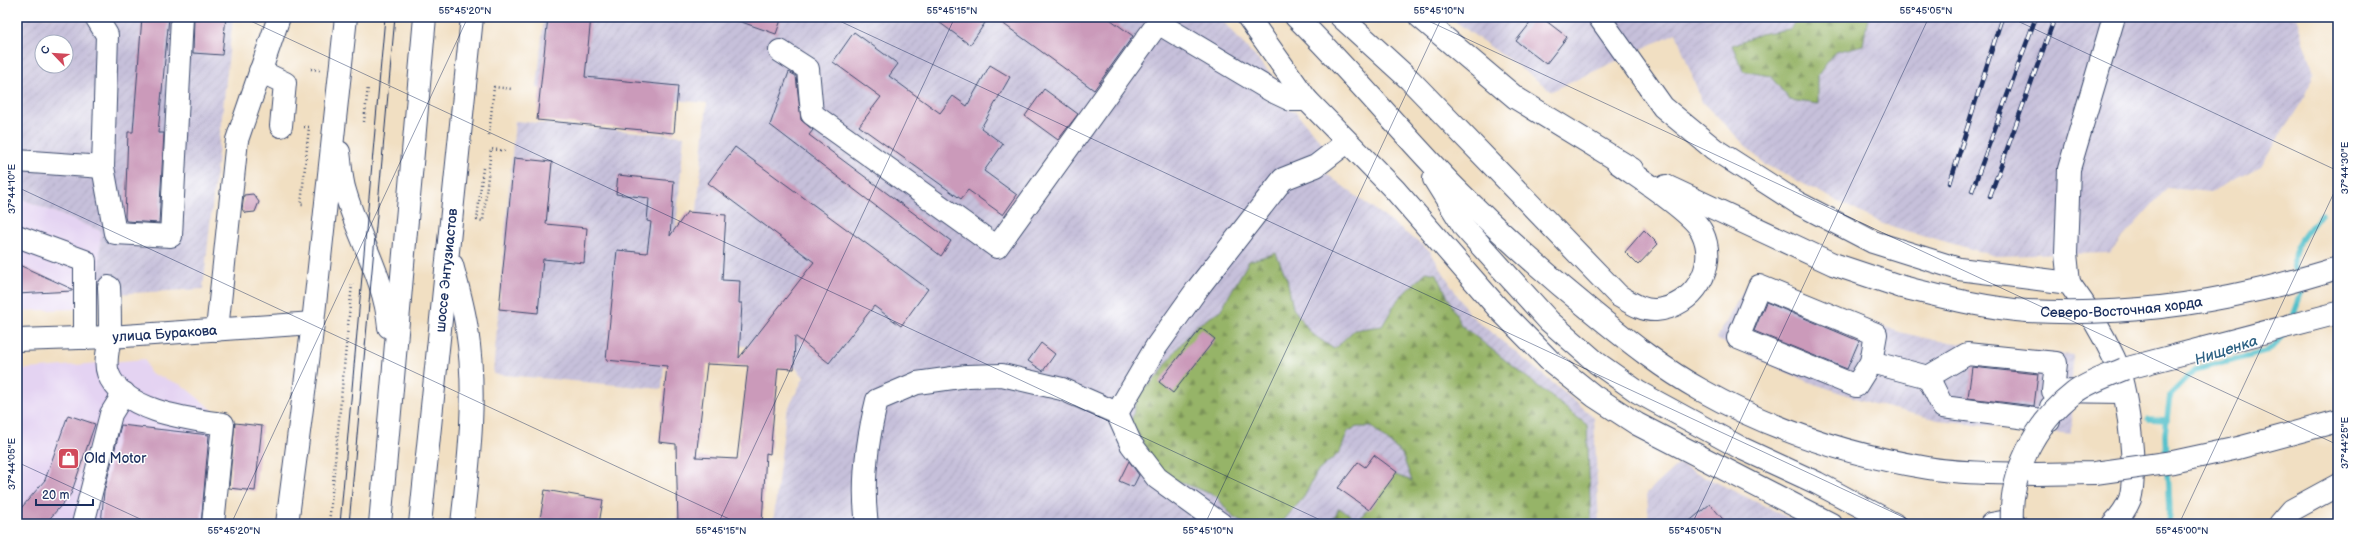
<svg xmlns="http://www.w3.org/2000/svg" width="2355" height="541" font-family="'Balsamiq Sans',sans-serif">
<defs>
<pattern id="industrial-furrows" width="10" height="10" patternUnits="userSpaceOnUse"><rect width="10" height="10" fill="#c6c0da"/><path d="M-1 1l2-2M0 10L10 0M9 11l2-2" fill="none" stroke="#aaa5be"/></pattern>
<pattern id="forest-firs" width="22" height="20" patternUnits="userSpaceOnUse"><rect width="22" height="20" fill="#96b467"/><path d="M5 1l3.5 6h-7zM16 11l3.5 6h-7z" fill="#7a9358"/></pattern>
</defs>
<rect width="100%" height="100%" fill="#fff"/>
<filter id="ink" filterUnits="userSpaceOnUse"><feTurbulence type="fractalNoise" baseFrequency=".025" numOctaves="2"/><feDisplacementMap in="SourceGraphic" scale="8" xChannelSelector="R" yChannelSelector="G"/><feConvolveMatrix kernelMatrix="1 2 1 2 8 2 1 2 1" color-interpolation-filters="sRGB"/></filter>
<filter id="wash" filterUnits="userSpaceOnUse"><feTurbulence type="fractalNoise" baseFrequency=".012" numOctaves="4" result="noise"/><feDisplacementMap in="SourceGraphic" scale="16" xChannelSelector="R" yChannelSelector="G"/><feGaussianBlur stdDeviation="0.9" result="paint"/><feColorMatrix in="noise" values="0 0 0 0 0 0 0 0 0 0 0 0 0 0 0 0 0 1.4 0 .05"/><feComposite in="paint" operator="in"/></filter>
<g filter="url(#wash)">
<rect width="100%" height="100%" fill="#f1dfc2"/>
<g fill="#e4d3f2">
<polygon points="17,197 101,231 99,308 17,311"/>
<polygon points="145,359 150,373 182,385 219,415 208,524 17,524 17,370"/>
</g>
<g fill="url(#industrial-furrows)" fill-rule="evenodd">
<path d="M 17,17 L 233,17 L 203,289 L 98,295 L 101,231 L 17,197 ZM 42,42 L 66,42 L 66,66 L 42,66 Z"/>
<polygon points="544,17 1219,17 1278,82 1266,100 1296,112 1327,149 1316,166 1430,251 1469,314 1594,417 1599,524 773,524 786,413 804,377 778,349 685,341 707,103 537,88"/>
<polygon points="1449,17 2296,17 2314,72 2306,95 2261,166 2210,192 2167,188 2109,253 1996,256 1883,224 1764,164 1702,102 1676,33 1552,91"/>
<polygon points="515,121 684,136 662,389 493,374"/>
<polygon points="1754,272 1812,300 1899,332 1934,340 2001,349 2073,355 2072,382 2092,403 2072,402 2072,434 1938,420 1873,404 1806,381 1716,339"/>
<polygon points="1679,464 1801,524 1649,524 1647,493"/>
</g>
<g fill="url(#forest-firs)" stroke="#587262">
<polygon points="1798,17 1868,17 1863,45 1835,52 1818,75 1818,104 1790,100 1770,76 1743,71 1732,45 1760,34 1790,29"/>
<polygon points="1276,253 1287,279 1293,308 1311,333 1334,349 1354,330 1382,326 1398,299 1426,272 1437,274 1461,325 1587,425 1591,524 1331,524 1339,508 1359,520 1393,474 1412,481 1402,454 1372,427 1357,427 1348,431 1340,452 1317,472 1304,497 1285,519 1277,524 1245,524 1234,518 1216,496 1160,474 1131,422 1138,395 1159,375 1176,350 1196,326 1220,311 1249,261"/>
</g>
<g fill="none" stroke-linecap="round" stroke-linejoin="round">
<g stroke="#52c0ca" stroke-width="5.5">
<path d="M 2299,275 C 2283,253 2308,232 2321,214"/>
<polyline points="2292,319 2305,284"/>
<polyline points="2148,419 2167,420"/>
<polyline points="2166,459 2165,434 2170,395 2195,370 2265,352 2284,335"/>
<polyline points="2167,468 2169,512 2168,524"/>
</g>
</g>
<g id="blocks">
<g fill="#cb9aba" fill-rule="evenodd">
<polygon points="142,17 169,17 158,133 164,133 159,223 126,221 125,217 128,132 133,132"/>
<polygon points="194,17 226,17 222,55 193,53"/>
<polygon points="548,17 591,17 585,77 678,86 674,133 537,120"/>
<polygon points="734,17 782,17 776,34 733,19"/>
<polygon points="932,17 989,17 970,45"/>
<polygon points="994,17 1107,17 1133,36 1094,90"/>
<polygon points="1535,17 1541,17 1567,37 1546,64 1516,41"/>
<polygon points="854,32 898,64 889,76 940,113 953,96 967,106 990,65 1010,77 981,128 1003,144 984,171 1017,195 1003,215 968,190 961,199 859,126 881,97 833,62"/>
<polygon points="789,72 796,76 801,120 813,130 809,135 951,241 941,256 770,125"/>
<polygon points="1044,89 1078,114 1058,140 1025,116"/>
<path d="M 735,147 L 928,289 L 901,326 L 874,306 L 829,363 L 795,336 L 794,369 L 778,368 L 770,454 L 766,453 L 762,524 L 678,524 L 676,444 L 659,442 L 667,366 L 606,360 L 617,250 L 647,253 L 651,222 L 647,221 L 649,198 L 616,194 L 618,175 L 674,181 L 670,236 L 687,212 L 726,215 L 722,280 L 740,281 L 739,303 L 742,303 L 739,358 L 814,262 L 708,183 ZM 707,364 L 748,366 L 737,459 L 696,457 Z"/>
<polygon points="514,158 552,162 546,224 587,228 584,263 543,259 538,313 499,309"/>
<polygon points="253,194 259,202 255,212 245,213 242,209 244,195"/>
<polygon points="1644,230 1658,244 1638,265 1625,252"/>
<polygon points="17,264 72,289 72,291 17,294"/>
<polygon points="1766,302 1859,341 1847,369 1754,331"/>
<polygon points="1201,328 1215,339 1173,393 1159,382"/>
<polygon points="1041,343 1055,354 1043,371 1028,361"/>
<polygon points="1972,367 2038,374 2034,406 1968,398"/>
<polygon points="68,415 95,424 71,494 45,524 17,524 17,513 45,480"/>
<polygon points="235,423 262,426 255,491 229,488"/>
<polygon points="121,425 209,435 201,524 101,524 104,492"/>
<polygon points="1374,455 1397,472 1369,510 1338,488 1358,462 1365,467"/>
<polygon points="1129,461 1139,475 1133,487 1119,481"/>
<polygon points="545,490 603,500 599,524 570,524 540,519"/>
<polygon points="1710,504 1727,524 1686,524"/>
</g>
</g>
</g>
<g filter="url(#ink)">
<use href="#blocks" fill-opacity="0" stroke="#3b496d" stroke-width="1"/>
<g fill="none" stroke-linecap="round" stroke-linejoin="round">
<defs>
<g id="minor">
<polyline points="1248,17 1307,100 1395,190 1497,307 1549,360 1594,396 1637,424 1831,524"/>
<path d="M 1599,17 L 1663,107 L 1714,149 L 1798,203 L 1873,242 L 1959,269 L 2069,283 C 2086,306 2102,332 2114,358 C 2127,386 2138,471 2130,499 C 2126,509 2120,517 2113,524"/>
<polyline points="780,51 808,69 812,114 997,247 1158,23 1272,91 1291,100 1307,100"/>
<polyline points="260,71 285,83 281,126"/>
<polyline points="17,161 103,167 107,35 96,17"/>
<polyline points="103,167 115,233 171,236 182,17"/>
<polyline points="17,236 85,261 85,338"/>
<polyline points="2069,283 2066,254 2069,169 2114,17"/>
<polygon points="1759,286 1876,334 1871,362 1856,386 1738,338"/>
<path d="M 109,287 C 110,303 110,320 110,336 C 109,347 104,362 108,373 C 122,411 188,419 223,424 L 213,524"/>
<polyline points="217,330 237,140 279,17"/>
<path id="s1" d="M 17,340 L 110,337 L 313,323"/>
<polyline points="1871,362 1928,377 1967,354 2056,363 2053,391 2123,392"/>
<polyline points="1928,377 1943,407 2049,421 2051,407"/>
<polyline points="1117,413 1156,347 1198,288 1283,179 1316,166 1347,142"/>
<polyline points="83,524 111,414 124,393"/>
<path d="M 867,524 C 861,482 867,441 877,400 L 917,383 L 967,376 L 1002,375 L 1062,389 L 1117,413 L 1131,444 L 1157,478 L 1221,524"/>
<polyline points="1991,524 2002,522 2016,524"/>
</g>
<g id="major">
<path d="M 1296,17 C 1352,72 1402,134 1457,190 C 1500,233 1547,275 1595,314 C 1628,341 1663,369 1701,390 C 1770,429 1850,455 1928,468 C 1963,474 2000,473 2036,474"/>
<path d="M 1341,17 L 1410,80 L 1619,296 C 1630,302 1642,311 1656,310 C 1693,307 1719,267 1702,232 C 1693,212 1637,177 1618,163"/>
<polyline points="1420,17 1516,98 1632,169"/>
<path d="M 339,152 C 341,165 341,179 345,191 C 358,238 385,278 389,327"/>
<polyline points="1434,179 1464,227 1549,321 1597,363 1638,392 1741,448 1817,483 1894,524"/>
<polyline points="1666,186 1833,264 1902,287"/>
<path d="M 452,265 C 458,287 464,308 467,330 C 477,394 469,461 462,524"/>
<polyline points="2124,369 2338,313"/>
<polyline points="287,524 313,323 346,17"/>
<polyline points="380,524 425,17"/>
<path id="s2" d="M 420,524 L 472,17"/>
<polyline points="2280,524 2292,510 2338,485"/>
</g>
</defs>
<use href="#minor" stroke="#3b496d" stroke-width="24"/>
<use href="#major" stroke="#3b496d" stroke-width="24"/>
<g stroke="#3b496d" stroke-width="2.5" stroke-dasharray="1 3" stroke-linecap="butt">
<polyline points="311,69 320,70"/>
<polyline points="364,122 368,87"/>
<polyline points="304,127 309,127 301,205 305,205"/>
<polyline points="489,135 494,87 513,89"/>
<polyline points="483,168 477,220 483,221 491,149 507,151"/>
<polyline points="329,524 352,284"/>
</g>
<use href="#minor" stroke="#fff" stroke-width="22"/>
<use href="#major" stroke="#fff" stroke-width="22"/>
<g stroke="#1b2f5e" stroke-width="1">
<polyline points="340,524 385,17"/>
<polyline points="349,524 395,17"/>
</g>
<defs>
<g id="rail">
<polyline points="1950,183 2002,17"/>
<polyline points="1972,191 2036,17"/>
<polyline points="1990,196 2055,17"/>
</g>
</defs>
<use href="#rail" stroke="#1b2f5e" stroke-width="4.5"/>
<use href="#rail" stroke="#fff" stroke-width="3" stroke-dasharray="9" stroke-linecap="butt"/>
<defs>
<g id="major-bridge">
<path id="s3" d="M 1902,287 C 1943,297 1985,308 2027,311 C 2102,315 2180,308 2253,291 C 2282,285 2310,276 2338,268"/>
<polyline points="2036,474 2095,473 2173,462 2238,448 2338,421"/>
<path d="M 2012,524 C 2009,474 2034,424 2074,393 C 2088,382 2108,376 2124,369"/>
</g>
</defs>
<use href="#major-bridge" stroke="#3b496d" stroke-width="24" stroke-linecap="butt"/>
<use href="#major-bridge" stroke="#fff" stroke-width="22"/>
</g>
</g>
<path fill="none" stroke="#1b2f5e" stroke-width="1" stroke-opacity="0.45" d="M 242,17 L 1329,524M 831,17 L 1918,524M 1420,17 L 2338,445M 2009,17 L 2338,171M 17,187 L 740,524M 17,462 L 151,524M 231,524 L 468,17M 718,524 L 955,17M 1205,524 L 1442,17M 1692,524 L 1929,17M 2179,524 L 2338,184"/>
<defs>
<symbol id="shop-square" viewBox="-11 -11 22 22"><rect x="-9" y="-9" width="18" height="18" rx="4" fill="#d1495b" stroke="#fff"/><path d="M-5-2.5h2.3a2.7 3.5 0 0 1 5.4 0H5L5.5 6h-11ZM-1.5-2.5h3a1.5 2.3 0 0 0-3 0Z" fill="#fff"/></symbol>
</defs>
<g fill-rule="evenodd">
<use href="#shop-square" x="56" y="446" width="25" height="25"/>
</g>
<g text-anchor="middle" stroke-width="3" stroke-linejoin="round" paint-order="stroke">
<g font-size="14" fill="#1b2f5e" stroke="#fff">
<text dy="5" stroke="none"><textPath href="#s2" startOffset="255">шоссе Энтузиастов</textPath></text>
<text dy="5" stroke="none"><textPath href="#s3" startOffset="222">Северо-Восточная хорда</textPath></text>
<text dy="5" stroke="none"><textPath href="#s1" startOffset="148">улица Буракова</textPath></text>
</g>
<g font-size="14" fill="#1b2f5e" stroke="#fff" text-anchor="start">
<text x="84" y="463">Old Motor</text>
</g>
<g font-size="15" font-style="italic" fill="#2e6284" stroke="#fff">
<text transform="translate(2226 350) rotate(-18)" y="5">Нищенка</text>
</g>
</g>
<rect width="2355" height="541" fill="none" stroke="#fff" stroke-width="44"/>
<g transform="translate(54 54) rotate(295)"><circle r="19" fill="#ffffff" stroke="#a4acbf"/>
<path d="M0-3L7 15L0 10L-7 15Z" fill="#d1495b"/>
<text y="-6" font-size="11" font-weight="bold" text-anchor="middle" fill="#1b2f5e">С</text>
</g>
<path d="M36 499v6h57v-6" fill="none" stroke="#1b2f5e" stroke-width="2"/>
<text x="42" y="499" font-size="12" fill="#1b2f5e" stroke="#ffffff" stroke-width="3" paint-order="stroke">20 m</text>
<rect x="22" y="22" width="2311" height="497" fill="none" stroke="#1b2f5e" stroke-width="1.5"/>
<g font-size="10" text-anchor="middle" fill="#1b2f5e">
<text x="465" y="14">55°45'20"N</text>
<text x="952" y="14">55°45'15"N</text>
<text x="1439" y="14">55°45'10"N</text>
<text x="1926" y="14">55°45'05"N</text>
<text transform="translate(2344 168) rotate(-90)" y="4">37°44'30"E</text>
<text transform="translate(11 189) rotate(-90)" y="4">37°44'10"E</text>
<text transform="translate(2344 443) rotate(-90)" y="4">37°44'25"E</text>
<text transform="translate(11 464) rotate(-90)" y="4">37°44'05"E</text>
<text x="234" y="534">55°45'20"N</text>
<text x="721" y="534">55°45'15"N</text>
<text x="1208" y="534">55°45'10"N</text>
<text x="1695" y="534">55°45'05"N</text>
<text x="2182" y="534">55°45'00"N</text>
</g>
</svg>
